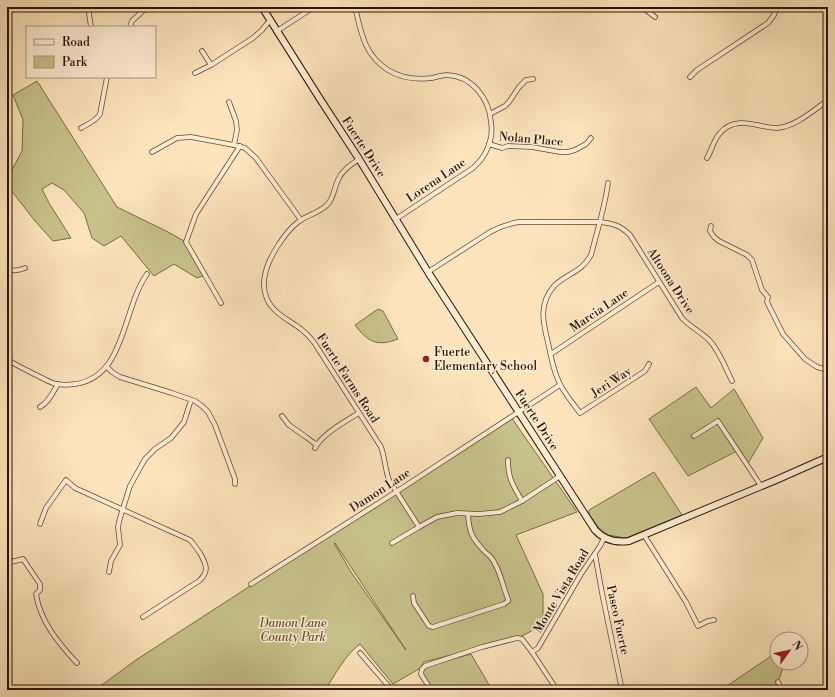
<svg xmlns="http://www.w3.org/2000/svg" width="835" height="697" font-family="'Libre Bodoni',serif">
<rect width="100%" height="100%" fill="#fde4bc"/>
<filter id="stains"><feTurbulence type="fractalNoise" baseFrequency=".005" numOctaves="4"/><feColorMatrix values="0 0 0 0 .2 0 0 0 0 .09 0 0 0 0 .02 0 0 0 .5 -.17"/></filter>
<radialGradient id="worn" r=".72"><stop offset=".6" stop-color="#630" stop-opacity="0"/><stop offset="1" stop-color="#630" stop-opacity=".3"/></radialGradient>
<g fill="#c7c28b" stroke="#7a6a4a" fill-rule="evenodd">
<polygon points="37,81 117,207 168,232 186,242 205,275 197,278 174,264 154,276 121,236 104,246 92,238 84,213 64,190 52,183 42,189 49,203 71,238 53,241 35,221 7,185 7,179 22,151 23,120 13,95"/>
<path d="M 378,309 L 383,311 L 398,339 C 377,347 368,342 355,325 Z"/>
<polygon points="696,387 711,408 734,389 763,438 747,465 737,451 688,476 649,419"/>
<path d="M 511,417 L 577,512 L 516,535 L 543,594 L 543,625 L 520,637 L 424,662 L 420,668 L 471,654 L 492,690 L 433,690 L 419,669 L 393,684 L 360,644 C 345,655 335,675 325,690 L 95,690 L 136,660 ZM 334,543 L 335,543 L 406,650 L 351,572 Z"/>
<polygon points="654,472 682,515 626,538 608,535 599,528 589,514 589,510"/>
<polygon points="777,652 777,663 785,663 778,682 782,690 721,690"/>
</g>
<g fill="none" stroke-linecap="round" stroke-linejoin="round">
<defs>
<g id="street">
<polyline points="88,7 91,27"/>
<path d="M 355,7 C 361,32 364,55 388,70 C 401,78 416,80 432,78 C 437,77 442,75 447,75 C 472,76 489,98 491,122 C 494,139 486,157 473,168 L 396,219"/>
<polyline points="426,7 427,7"/>
<polyline points="642,7 655,17"/>
<polyline points="130,27 132,21 147,7"/>
<polyline points="277,31 314,7"/>
<polyline points="202,51 211,65"/>
<polyline points="195,73 211,65 253,38 262,30 270,20"/>
<polyline points="690,77 697,70 768,23 774,15 777,7"/>
<polyline points="229,102 236,121 237,130 234,145"/>
<polyline points="490,114 505,106 509,102 519,87 526,80 533,79"/>
<path d="M 81,128 C 88,124 96,121 100,114 L 107,77"/>
<polyline points="489,144 502,148 508,146 532,147 560,152 568,152 575,150 586,144 591,138"/>
<polyline points="152,152 177,138 191,137 234,145 245,148 256,158 301,220"/>
<path d="M 707,158 C 712,150 713,141 720,133 C 736,114 758,128 777,128 C 795,127 814,110 828,100"/>
<path d="M 359,159 C 351,165 342,170 338,180 C 334,188 334,198 327,205 C 319,213 307,215 298,222 C 285,232 268,258 265,275 C 263,283 264,292 267,299 C 273,313 289,320 301,329 C 307,334 313,340 317,347 L 381,447 C 385,458 385,469 389,480 L 419,527"/>
<path d="M 608,183 C 605,207 597,231 591,255 C 582,272 566,274 554,286 C 537,306 544,325 549,347 C 551,357 553,368 557,377 C 561,390 572,402 580,413 L 645,371 L 649,364"/>
<polyline points="711,226 710,231 714,237 719,241 747,255 752,260 762,290 768,297 767,302 783,334 805,359 817,367 828,370"/>
<path d="M 7,269 C 14,271 18,271 25,268"/>
<path d="M 428,272 L 490,232 C 499,227 508,224 519,222 L 599,222 C 612,223 620,225 630,235 L 682,318 C 690,327 700,331 709,340 C 719,350 725,367 732,381"/>
<polyline points="221,303 186,242 196,214 240,146"/>
<polyline points="551,354 659,282"/>
<path d="M 7,359 C 15,365 25,369 34,374 C 41,377 48,382 56,384 C 62,385 69,385 75,384 C 126,377 122,309 147,274"/>
<polyline points="107,367 112,372 120,377 172,393 195,401 202,406 208,412 215,425 235,479 235,484"/>
<path d="M 40,407 C 49,402 53,392 58,384"/>
<polyline points="282,416 289,425 306,437 314,443 317,444"/>
<polyline points="694,436 718,421 761,486"/>
<path d="M 315,448 C 322,434 346,421 359,413"/>
<path d="M 508,460 C 508,479 513,485 522,501"/>
<path d="M 40,524 L 46,508 L 66,480 L 75,488 L 190,540 C 194,544 196,548 200,553 C 206,564 210,571 199,581 L 143,617"/>
<polyline points="644,535 686,602 698,626 708,621 714,620"/>
<polyline points="392,543 419,527 437,517 457,513 479,514 500,512 522,501 560,476"/>
<polyline points="595,554 602,593 622,690"/>
<path d="M 7,563 L 23,559 L 40,584 L 40,590 L 36,594 C 40,621 59,644 77,663"/>
<polyline points="109,572 111,561 120,545 118,527 120,518 130,486 145,459 155,449 171,438 184,422 191,400"/>
<polyline points="251,584 396,492 560,385"/>
<path d="M 413,596 L 414,603 L 427,623 L 429,626 L 433,627 L 504,604 L 508,601 L 508,599 C 503,587 501,574 495,564 C 493,559 489,555 485,552 C 472,538 469,533 468,514"/>
<polyline points="532,652 557,690"/>
<polyline points="360,653 392,690"/>
<polyline points="7,682 12,690"/>
<polyline points="778,682 782,690"/>
<polyline points="431,690 421,674 422,669 425,666 482,647 517,638 522,639 532,652 538,648 581,574 600,546 604,538"/>
<polyline points="826,690 828,689"/>
</g>
<path id="secondary" d="M 262,7 L 320,99 L 359,159 L 428,272 L 595,530 C 604,540 615,543 629,541 L 776,480 L 828,457"/>
</defs>
<use href="#street" stroke="#614735" stroke-width="5.5"/>
<use href="#secondary" stroke="#2d1308" stroke-width="8"/>
<use href="#street" stroke="#feedd3" stroke-width="4"/>
<use href="#secondary" stroke="#feedd3" stroke-width="6"/>
</g>
<circle fill="#8f2418" stroke="#feedd3" stroke-width="1.5" cx="426" cy="359" r="4"/>
<g text-anchor="middle" stroke-width="3" stroke-linejoin="round" paint-order="stroke">
<g font-size="12" fill="#2d1308" stroke="#feedd3">
<text transform="translate(531 139) rotate(5)" y="4">Nolan Place</text>
<text transform="translate(364 147) rotate(57)" y="4">Fuerte Drive</text>
<text transform="translate(436 180) rotate(-34)" y="4">Lorena Lane</text>
<text transform="translate(671 281) rotate(57)" y="4">Altoona Drive</text>
<text transform="translate(599 310) rotate(-34)" y="4">Marcia Lane</text>
<text transform="translate(348 378) rotate(57)" y="4">Fuerte Farms Road</text>
<text transform="translate(611 382) rotate(-33)" y="4">Jeri Way</text>
<text transform="translate(537 420) rotate(57)" y="4">Fuerte Drive</text>
<text transform="translate(380 490) rotate(-33)" y="4">Damon Lane</text>
<text transform="translate(561 591) rotate(-59)" y="4">Monte Vista Road</text>
<text transform="translate(618 620) rotate(78)" y="4">Paseo Fuerte</text>
</g>
<g font-size="12" fill="#2d1308" stroke="#feedd3" text-anchor="start">
<text x="434" y="356">Fuerte<tspan x="434" dy="14">Elementary School</tspan></text>
</g>
<g font-size="12" font-style="italic" fill="#635036" stroke="#feedd3">
<text x="293" y="627">Damon Lane<tspan x="293" dy="14">County Park</tspan></text>
</g>
</g>
<rect width="835" height="697" fill="none" stroke="#fde4bc" stroke-width="24"/>
<rect x="8" y="8" width="819" height="681" fill="none" stroke="#2d1308" stroke-width="2"/>
<rect x="12" y="12" width="811" height="673" fill="none" stroke="#2d1308"/>
<rect x="26" y="26" width="130" height="52" fill="#feedd3" stroke="#aa9682"/>
<rect x="34" y="39" width="20" height="6" fill="#feedd3" stroke="#aa9682"/>
<text x="62" y="46" font-size="12" fill="#2d1308">Road</text>
<rect x="34" y="56" width="20" height="12" fill="#c7c28b" stroke="#aa9682"/>
<text x="62" y="66" font-size="12" fill="#2d1308">Park</text>
<g transform="translate(789 651) rotate(57)"><circle r="19" fill="#feedd3" stroke="#aa9682"/>
<path d="M0-3L7 15L0 10L-7 15Z" fill="#8f2418"/>
<text y="-6" font-size="11" font-weight="bold" text-anchor="middle" fill="#2d1308">N</text>
</g>
<rect width="100%" height="100%" filter="url(#stains)"/>
<rect width="100%" height="100%" fill="url(#worn)"/>
</svg>
